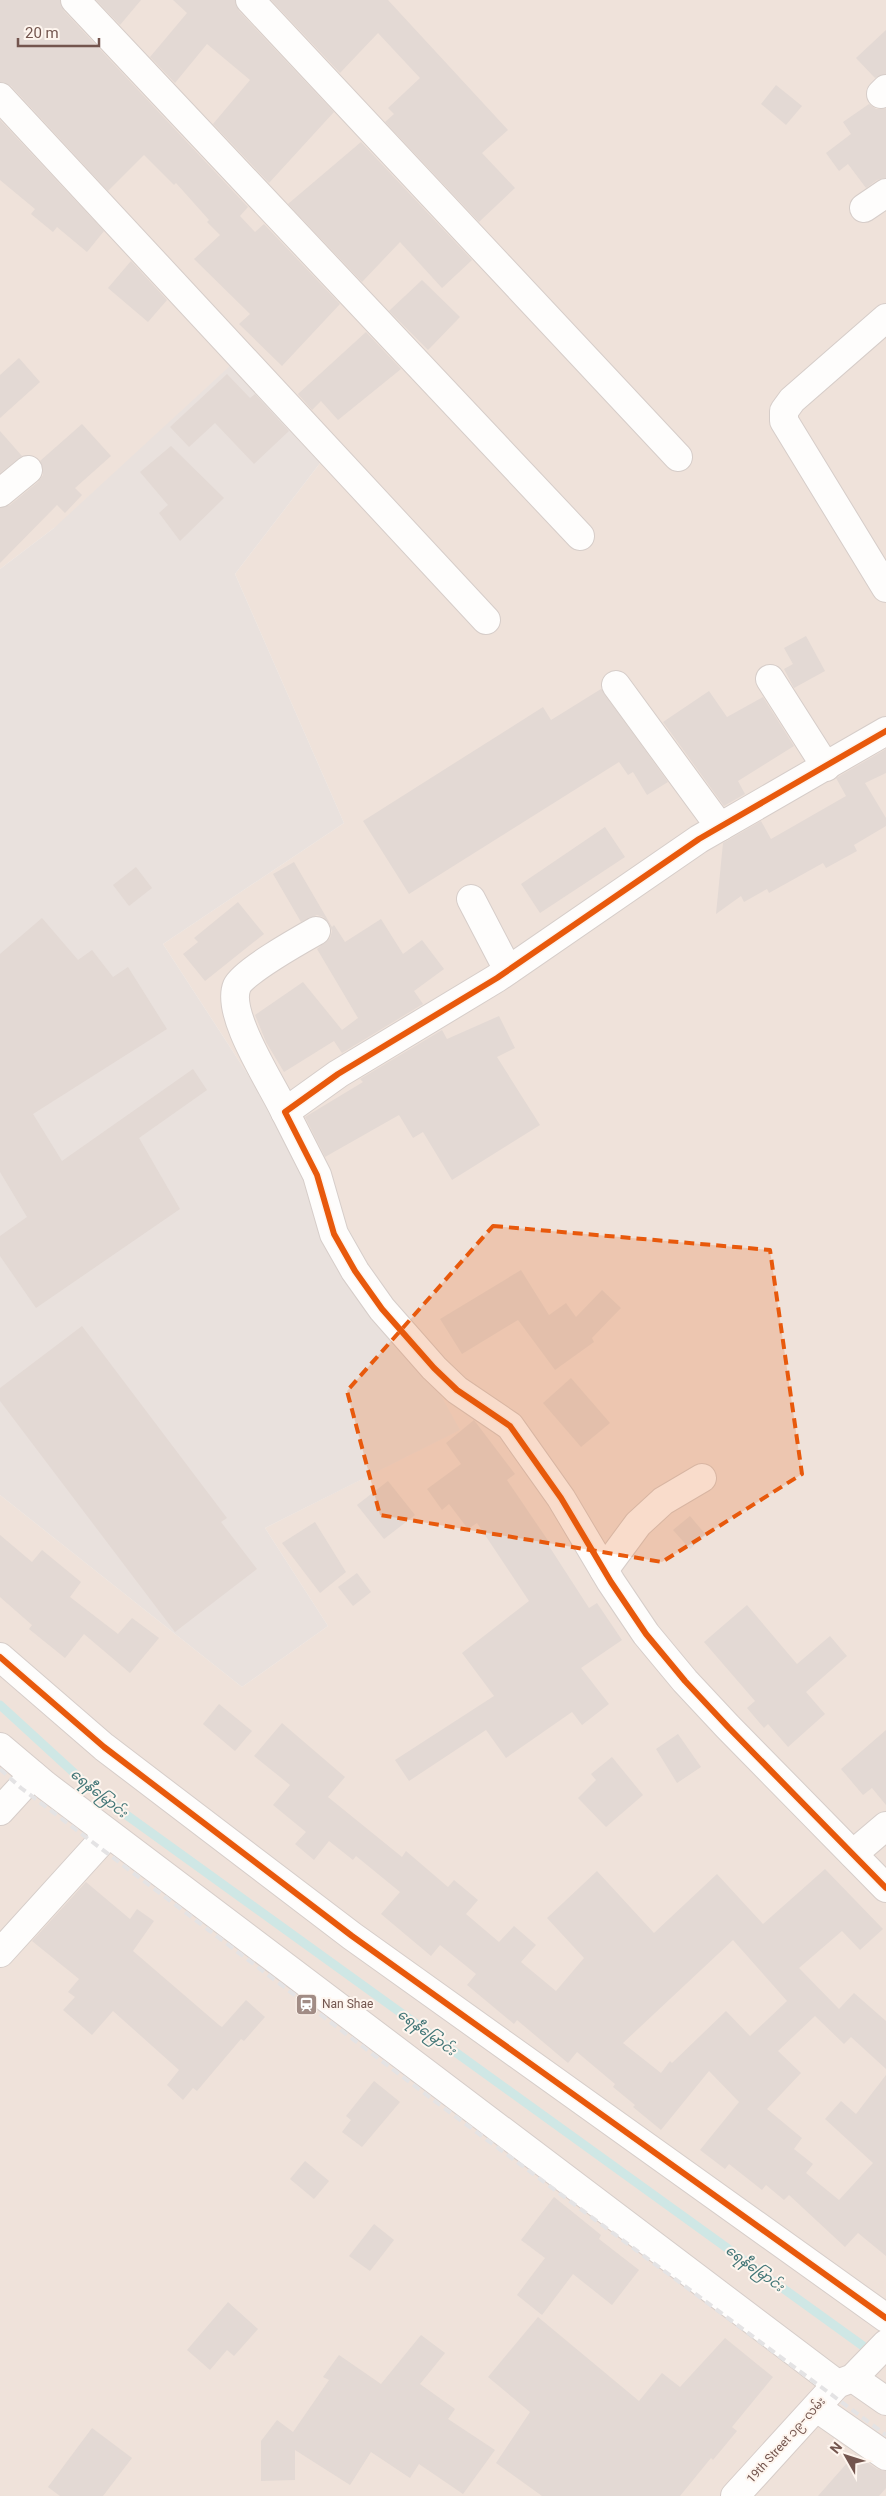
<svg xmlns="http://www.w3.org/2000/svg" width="886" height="2496" font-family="Roboto,'Noto Sans Myanmar',sans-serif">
<rect width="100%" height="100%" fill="#f7f1ec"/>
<polygon fill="#efe2da" points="0,0 886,0 886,2496 0,2496 0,1495 242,1687 328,1626 265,1528 459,1430 349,1230 163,944 344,823 235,574 327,454 54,528 0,569"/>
<polygon fill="#e9e1dd" points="232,364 327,454 235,574 344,823 163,944 349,1230 460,1430 265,1528 328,1626 242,1687 0,1495 0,569 54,528"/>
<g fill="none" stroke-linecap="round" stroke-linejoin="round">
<polyline stroke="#cfe7e5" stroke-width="9" points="0,1705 96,1793 863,2346"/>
</g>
<g fill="#e3d9d4" fill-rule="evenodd">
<polygon points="0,0 60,0 64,11 248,207 240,216 255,232 264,224 340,304 282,366 239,324 250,314 194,259 220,235 207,222 209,220 176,183 174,185 144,155 108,191 11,86 0,82"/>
<polygon points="96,0 141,0 120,25"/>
<polygon points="173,0 235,0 239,11 334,112 269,183 213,124 250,80 207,44 175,83 150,57 187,13"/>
<polygon points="271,0 388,0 508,130 482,153 515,188 479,222 385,122 394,114 388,108 420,78 378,33 340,73"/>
<polygon points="886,30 886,74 875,78 856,58"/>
<polygon points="776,85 802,106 786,125 761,104"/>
<polygon points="869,104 876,109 886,109 886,178 877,180 866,188 848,164 839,171 826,153 851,134 843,122"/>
<polygon points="0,120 104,231 87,252 57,227 53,232 31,214 35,209 0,180"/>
<polygon points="361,142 472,260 442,288 400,242 362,282 288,204"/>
<polygon points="131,261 167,300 148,322 108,288"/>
<polygon points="422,280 460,317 428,350 389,311"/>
<polygon points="366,332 401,369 338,420 321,401 312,410 298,394"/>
<polygon points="19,358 40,382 0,418 0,375"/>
<polygon points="227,374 250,398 255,394 289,431 254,464 215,423 189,447 170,427"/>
<polygon points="82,424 111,456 75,488 82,495 65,513 57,505 0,563 0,508 10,505 38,482 43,475 43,468 40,461"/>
<polygon points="0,431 22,456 0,473"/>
<polygon points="171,446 224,498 180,541 159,513 168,505 140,472"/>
<polygon points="806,636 825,671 794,688 784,669 793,664 784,648"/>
<polygon points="601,689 668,782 647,795 633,772 628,775 619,762 409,894 363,821 543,707 551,720"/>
<polygon points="709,691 727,717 763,697 794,746 738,781 745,794 724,806 663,722"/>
<polygon points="886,749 886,773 865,783 886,818 886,826 854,845 857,851 826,868 823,863 769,893 767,889 744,902 741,896 716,914 723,843 761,821 771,839 846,796 836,778"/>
<polygon points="605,827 625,857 540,913 521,884"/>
<polygon points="294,862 332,927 334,925 345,942 381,919 403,954 422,940 444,969 414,991 423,1004 342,1053 334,1041 284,1072 266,1042 255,1015 303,982 342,1030 358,1018 317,949 330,938 332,931 329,923 323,917 317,915 301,922 273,874"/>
<polygon points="136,867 152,888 129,906 113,885"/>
<polygon points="238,902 264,934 205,981 183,954 198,942 194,938"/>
<polygon points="42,918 78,960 92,950 113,977 128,967 167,1029 33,1114 62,1161 193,1069 207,1090 139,1138 180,1209 36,1308 0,1256 0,1236 27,1217 0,1172 0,954"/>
<polygon points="499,1016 515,1048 497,1057 540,1125 452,1180 423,1132 413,1138 399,1115 325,1157 305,1117 363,1082 360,1079 442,1030 447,1039"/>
<polygon points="521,1270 549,1315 566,1303 576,1317 602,1290 621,1308 592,1338 594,1342 555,1370 518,1320 462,1354 440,1319"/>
<polygon points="82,1326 227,1518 221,1522 257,1569 175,1632 0,1401 0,1388"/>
<polygon points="571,1378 610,1423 581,1447 543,1403"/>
<polygon points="474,1420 515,1474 507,1480 549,1542 547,1543 589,1608 597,1603 622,1640 581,1668 609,1704 582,1725 572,1712 506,1758 486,1730 409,1781 395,1760 494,1696 462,1653 529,1601 477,1523 468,1529 449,1504 442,1510 427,1489 461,1464 446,1443"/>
<polygon points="388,1481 415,1515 384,1539 357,1505"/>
<polygon points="690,1516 706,1535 690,1549 673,1530"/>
<polygon points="315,1522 346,1572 320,1593 282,1543"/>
<polygon points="0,1535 32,1562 42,1550 81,1582 70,1597 118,1634 132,1618 159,1638 130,1673 84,1634 65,1658 29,1629 32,1625 0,1597"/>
<polygon points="357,1573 371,1592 353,1606 338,1587"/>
<polygon points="747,1605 797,1664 830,1636 847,1656 806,1692 825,1714 788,1747 768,1724 764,1728 747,1708 755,1701 704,1642"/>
<polygon points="219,1704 252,1731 235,1751 203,1724"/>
<path d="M 282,1723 L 345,1777 L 328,1797 L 402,1857 L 406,1851 L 448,1887 L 454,1880 L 478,1900 L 466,1914 L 499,1942 L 514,1926 L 536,1945 L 521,1962 L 556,1991 L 584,1958 L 547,1918 L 597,1871 L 654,1933 L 717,1874 L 763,1924 L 825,1869 L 883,1929 L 860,1950 L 842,1931 L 799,1968 L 839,2009 L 854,1993 L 886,2021 L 886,2069 L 851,2037 L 844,2044 L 815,2016 L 778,2051 L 801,2073 L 767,2109 L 802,2138 L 794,2149 L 813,2164 L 806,2173 L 839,2200 L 873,2163 L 825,2119 L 841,2101 L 856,2114 L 886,2075 L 886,2256 L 858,2233 L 845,2247 L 789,2195 L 784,2200 L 766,2185 L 762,2190 L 729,2164 L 725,2169 L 700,2150 L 739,2102 L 709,2071 L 661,2130 L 633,2107 L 635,2105 L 613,2087 L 615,2084 L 577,2052 L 568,2063 L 517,2020 L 514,2024 L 467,1985 L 476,1974 L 440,1945 L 431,1956 L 381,1914 L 400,1892 L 356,1856 L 353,1860 L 329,1841 L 314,1860 L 295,1844 L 306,1832 L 273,1805 L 290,1785 L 254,1756 ZM 733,1940 L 787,2001 L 750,2036 L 726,2011 L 672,2063 L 670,2061 L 661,2073 L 623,2043 Z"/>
<polygon points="886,1730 886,1805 872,1788 863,1795 841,1769"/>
<polygon points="678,1734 701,1767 677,1783 656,1749"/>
<polygon points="612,1757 643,1795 606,1827 578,1798 596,1780 591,1774"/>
<polygon points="86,1882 130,1919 137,1909 154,1921 133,1951 219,2025 222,2027 246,2000 265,2017 244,2041 241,2039 197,2091 193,2088 183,2100 167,2085 179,2070 113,2011 92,2035 63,2010 75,1997 68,1992 79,1979 32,1941"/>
<polygon points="374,2081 400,2102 362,2147 342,2132 351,2120 346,2116"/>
<polygon points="305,2161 329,2181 314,2199 290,2179"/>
<polygon points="554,2197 601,2235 599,2239 639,2270 612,2305 573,2274 542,2315 517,2295 545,2258 521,2240"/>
<polygon points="374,2224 394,2240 370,2271 349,2256"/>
<polygon points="228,2302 258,2329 234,2356 227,2350 210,2370 187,2350"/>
<polygon points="538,2317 639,2401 662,2373 680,2387 725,2338 773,2377 732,2427 737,2431 713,2460 711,2458 680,2496 542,2496 496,2463 530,2412 488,2377"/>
<polygon points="421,2335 445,2353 420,2384 455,2409 448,2419 495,2450 463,2494 419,2464 410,2478 371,2452 350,2485 295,2450 295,2480 261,2481 261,2441 277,2420 293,2432 329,2380 323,2377 339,2355 381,2384"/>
<polygon points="92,2428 132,2458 103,2496 60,2496 48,2487"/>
<polygon points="855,2454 877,2469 886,2471 886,2488 879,2496 818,2496"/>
</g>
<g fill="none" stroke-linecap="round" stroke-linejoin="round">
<defs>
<g id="street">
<polyline points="75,0 580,536"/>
<polyline points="250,0 678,457"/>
<polyline points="881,94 886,89"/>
<polyline points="0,97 486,620"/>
<polyline points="864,208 886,193"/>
<polyline points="886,318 792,400 784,411 784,421 886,588"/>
<polyline points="0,493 28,470"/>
<polyline points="770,679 826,767"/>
<polyline points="616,685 720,827"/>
<polyline points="886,731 699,839 497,978 338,1074 285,1112 317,1175 334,1234 355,1271 382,1309 434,1368 457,1390 510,1426 561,1498 611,1582 646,1634 685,1681 728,1727 886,1888"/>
<polyline points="471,899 508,970"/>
<path d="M 285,1112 C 272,1084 225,1014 237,986 C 243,972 300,940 316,931"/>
<polyline points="604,1570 638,1524 663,1501 702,1478"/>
<polyline points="0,1657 104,1747 352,1936 886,2318"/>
<polyline points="0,1747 45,1785 837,2384"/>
<polyline points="0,1811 33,1775"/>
<polyline points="853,1854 886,1826"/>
<polyline points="0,1953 108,1834"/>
<polyline points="853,2378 886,2401"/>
<polyline points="817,2408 886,2456"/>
</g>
<polyline id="secondary" points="735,2496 837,2384 853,2378 886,2344"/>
</defs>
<use href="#street" stroke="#d6cdc9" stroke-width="30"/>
<use href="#secondary" stroke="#d6ccc8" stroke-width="30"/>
<use href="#street" stroke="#fefdfc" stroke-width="28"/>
<use href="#secondary" stroke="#fefdfc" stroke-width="28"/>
<polyline stroke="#e4e3e4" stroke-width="4" stroke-dasharray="8 5" stroke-linecap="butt" points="0,1769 21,1788 436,2102 886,2435"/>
<defs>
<g id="cycleway">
<polyline points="886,731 699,839 497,978 338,1074 285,1112 317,1175 334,1234 355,1271 382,1309 434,1368 457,1390 510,1426 561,1498 611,1582 646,1634 685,1681 728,1727 886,1888"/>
<polyline points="0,1657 104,1747 352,1936 886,2318"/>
</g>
</defs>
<use href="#cycleway" stroke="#fef5ee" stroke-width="9"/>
<use href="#cycleway" stroke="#e8590c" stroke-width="6"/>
</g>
<path fill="#e8590c" fill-opacity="0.2" stroke="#e8590c" stroke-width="4" stroke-dasharray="10 6" stroke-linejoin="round" d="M 493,1226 L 770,1250 L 802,1474 L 662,1562 L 380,1515 L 347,1391 Z"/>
<defs>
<symbol id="station-square" viewBox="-11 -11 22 22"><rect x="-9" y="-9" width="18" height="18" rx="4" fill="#a18c85" stroke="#fef5ee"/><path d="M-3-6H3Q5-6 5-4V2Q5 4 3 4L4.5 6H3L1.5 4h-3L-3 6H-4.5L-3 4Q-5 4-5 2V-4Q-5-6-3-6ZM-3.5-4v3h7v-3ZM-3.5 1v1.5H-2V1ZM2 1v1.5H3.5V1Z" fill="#fff"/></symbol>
</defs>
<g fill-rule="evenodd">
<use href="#station-square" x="294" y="1992" width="25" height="25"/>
</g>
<g text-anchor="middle" stroke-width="4" stroke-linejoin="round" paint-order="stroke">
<g font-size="12" fill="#73554e" stroke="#fef5ee" text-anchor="start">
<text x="322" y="2008">Nan Shae</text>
</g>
<g font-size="12" fill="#73554e" stroke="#fef5ee">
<text transform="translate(786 2440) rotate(-48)" y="4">19th Street ၁၉−လမ်း</text>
</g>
<g font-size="14" font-style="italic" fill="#427677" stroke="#fef5ee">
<text transform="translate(99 1793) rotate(39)" y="5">ရေနီမြောင်း</text>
<text transform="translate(427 2032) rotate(36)" y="5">ရေနီမြောင်း</text>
<text transform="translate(755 2268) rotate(36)" y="5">ရေနီမြောင်း</text>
</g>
</g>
<g transform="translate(846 2456) rotate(309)" stroke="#fef5ee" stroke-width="4" paint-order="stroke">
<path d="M0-4L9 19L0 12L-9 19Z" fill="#73554e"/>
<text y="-8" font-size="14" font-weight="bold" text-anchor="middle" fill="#73554e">N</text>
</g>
<path d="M18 38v8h81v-8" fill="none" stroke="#73554e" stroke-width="2.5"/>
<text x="25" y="38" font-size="15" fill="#73554e" stroke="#fef5ee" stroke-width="4" paint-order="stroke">20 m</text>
</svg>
